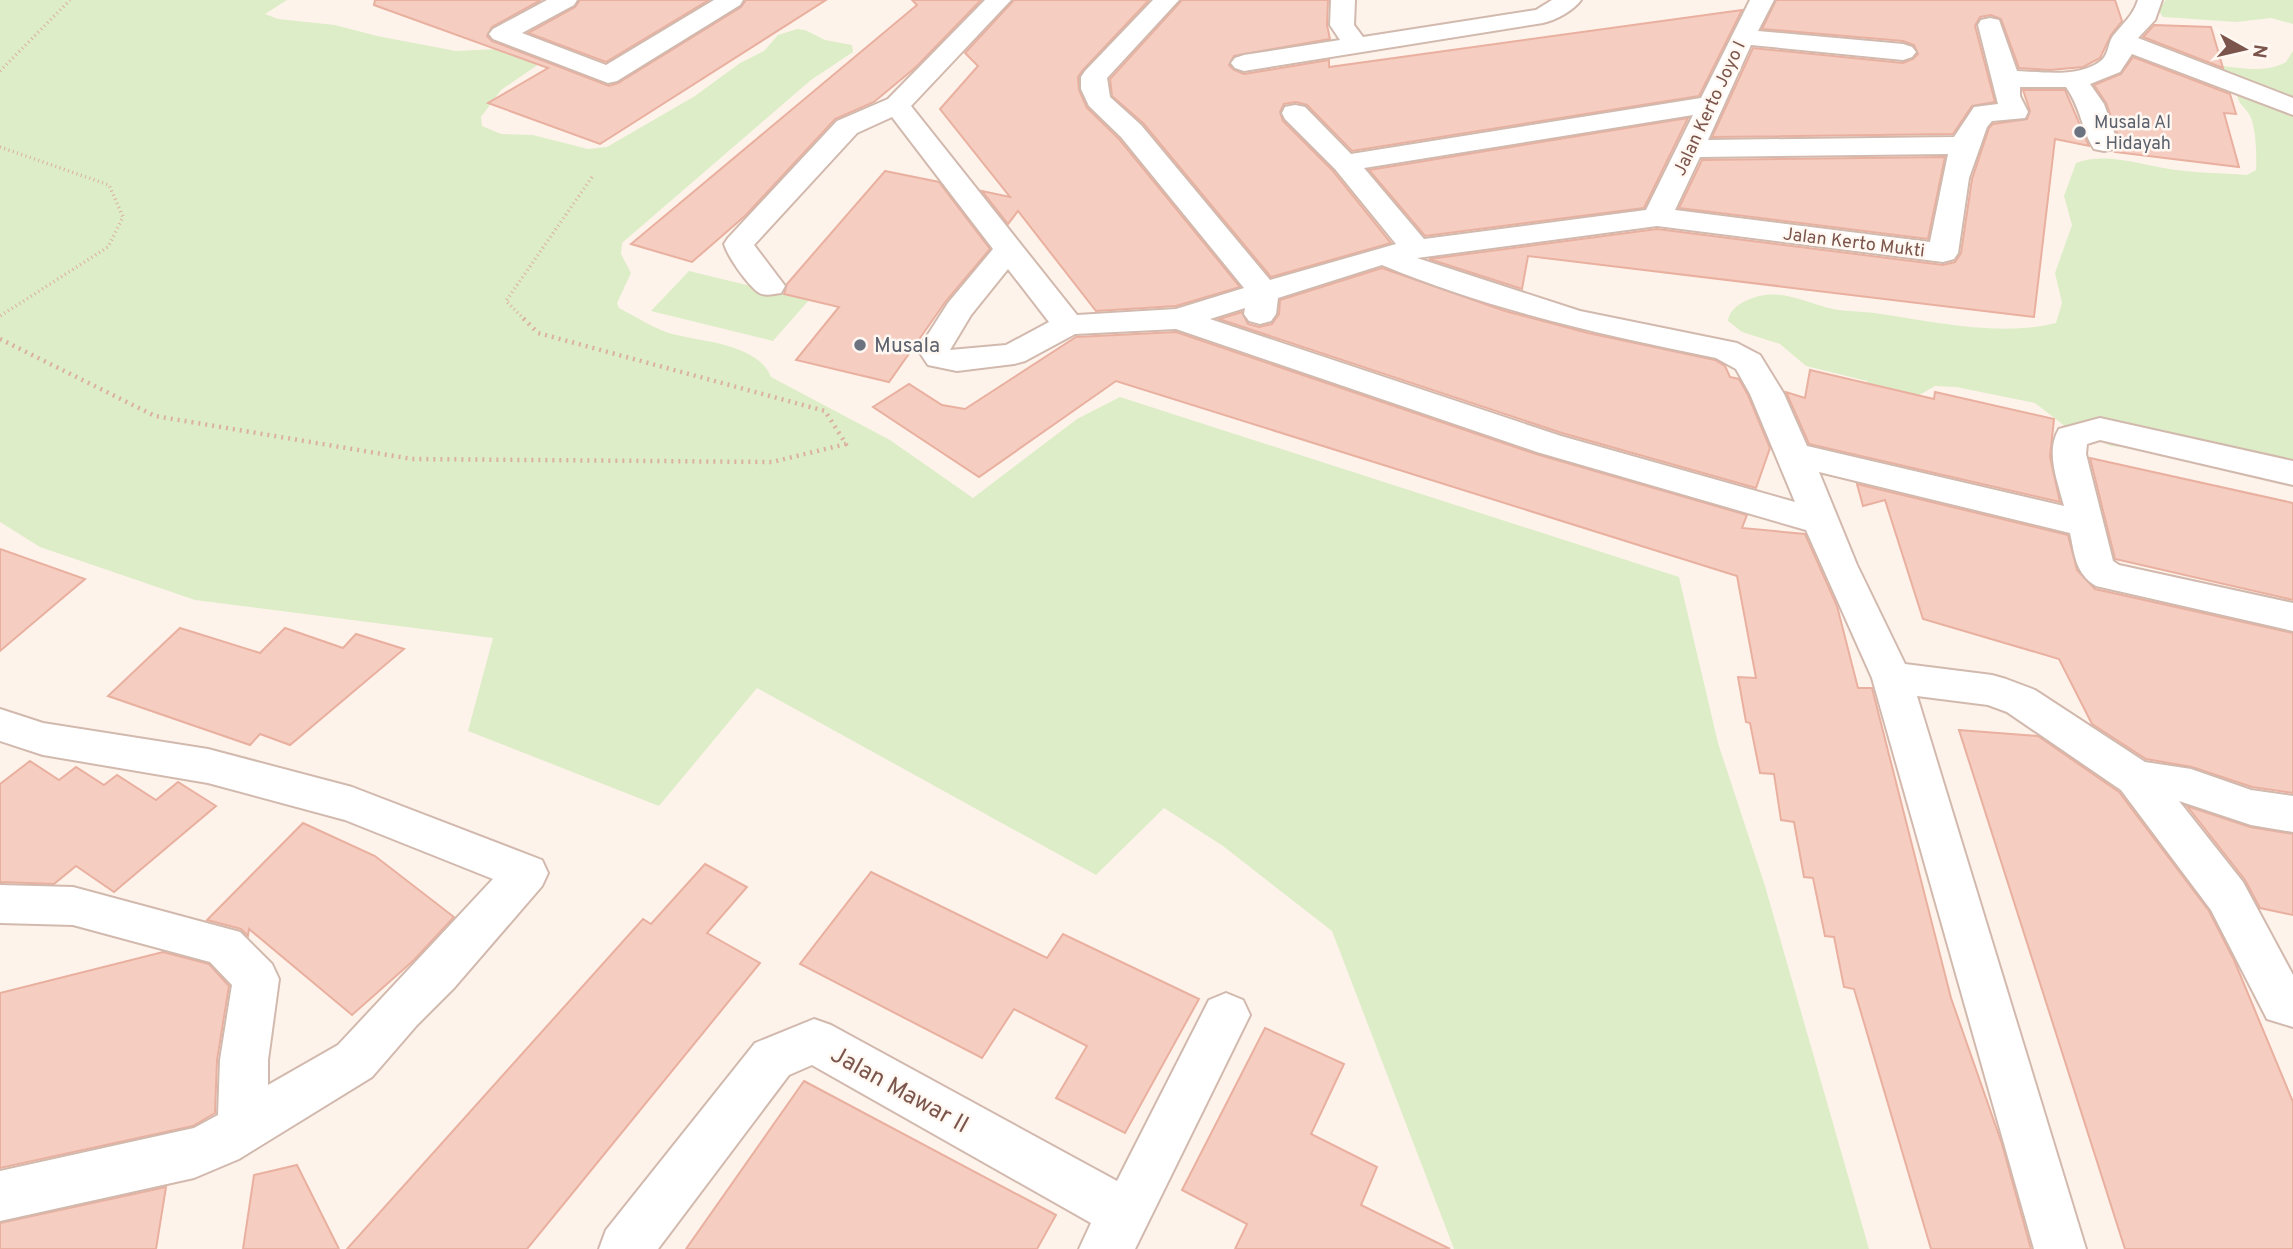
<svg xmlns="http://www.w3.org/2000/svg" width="2293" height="1249" font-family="Overpass,sans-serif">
<rect width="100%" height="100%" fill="#fef3eb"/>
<g fill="#ddedc7">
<path d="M 0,0 L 287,0 L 265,14 L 278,19 L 335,25 L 377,36 L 456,51 L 498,49 L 524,53 L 539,64 L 501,90 L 481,117 L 482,126 L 501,134 L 533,135 L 588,149 L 607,147 L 695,96 L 740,63 L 764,51 L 778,35 L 797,29 L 805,30 L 825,40 L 852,45 L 853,52 L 811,80 L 622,243 L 621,254 L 631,273 L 617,303 L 619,308 C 635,316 651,327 669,333 C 700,342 758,343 771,377 L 890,440 L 973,498 L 1077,419 L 1120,397 L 1679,577 L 1718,743 L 1765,886 L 1869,1249 L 1454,1249 L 1332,931 L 1223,846 L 1164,808 L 1096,875 L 757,688 L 659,806 L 468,731 L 493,638 L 195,600 L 40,547 L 0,522 Z"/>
<polygon points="2166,0 2293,0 2293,24 2271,18 2236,22 2163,17 2158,10"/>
<path d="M 2293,51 L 2293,464 L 2111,446 L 2066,427 L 2035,403 L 1956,387 L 1935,386 L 1916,397 L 1867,390 L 1867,381 L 1806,366 L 1780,344 L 1742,332 L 1728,321 C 1730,305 1751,297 1765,295 C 1789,292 1810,304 1833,309 C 1849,312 1865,311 1881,314 C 1937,322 2000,337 2056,323 L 2062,303 L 2055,273 L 2072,225 L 2064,196 L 2076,163 C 2104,152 2140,164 2169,169 C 2195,173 2221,173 2247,175 L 2256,170 C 2257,156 2256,125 2249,114 C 2244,106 2239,105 2237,95 L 2154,76 L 2158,66 C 2195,51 2252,82 2286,62 Z"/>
<polygon points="689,271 809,300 773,341 651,311"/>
</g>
<g fill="#f5cdc1" stroke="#e9b0a0" stroke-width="2">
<polygon points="375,0 541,0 492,27 487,36 492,41 609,86 618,83 741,7 746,0 826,0 600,144 488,103 548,68 374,5"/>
<polygon points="580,0 709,0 606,62 528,33 575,7"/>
<polygon points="912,0 981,0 916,67 874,102 835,119 746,215 692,262 631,244 917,5"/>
<polygon points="1014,0 1149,0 1083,70 1078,77 1079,90 1087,108 1119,139 1240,287 1176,306 1096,311 1018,211 1008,224 982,191 1010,197 940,109 978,66 965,53"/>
<polygon points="1182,0 1328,0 1327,25 1330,39 1234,56 1229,65 1234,70 1244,74 1329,60 1329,67 1742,10 1699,96 1352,151 1307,105 1296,102 1284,104 1280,112 1283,121 1333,171 1391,243 1271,277 1143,123 1112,96 1110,79"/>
<polygon points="1776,0 2115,0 2122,21 2111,35 2100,58 2083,67 2050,70 2019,68 2001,19 1991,15 1980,17 1975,26 1995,102 1972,106 1953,134 1712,137 1753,48 1903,63 1913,59 1918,54 1914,45 1903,41 1762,29"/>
<polygon points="2154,25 2211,27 2223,68 2143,37"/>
<polygon points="2133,57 2230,94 2236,114 2224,113 2239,167 2115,152 2120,142 2106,103 2094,85 2121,74"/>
<polygon points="2023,90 2065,90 2089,146 2055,139 2034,317 1528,256 1522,289 1429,259 1657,229 1943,265 1955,262 1961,253 1972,179 1989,128 1993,124 2027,119 2030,111"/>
<polygon points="1688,118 1644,208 1425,236 1369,170"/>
<polygon points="1945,157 1928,239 1679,208 1702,160"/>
<polygon points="885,171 939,182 990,249 946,301 889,382 796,360 839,307 784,294 787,284"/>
<polygon points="1382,268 1505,311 1588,333 1715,360 1725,366 1730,377 1739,379 1748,395 1770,448 1756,488 1562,433 1219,319 1242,312 1248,324 1259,327 1272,324 1279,314 1280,300"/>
<polygon points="1176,332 1536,454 1747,515 1742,528 1805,534 1837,606 1858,688 1872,688 1951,998 2002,1144 2031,1249 1931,1249 1854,989 1844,987 1834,937 1825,936 1813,878 1804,877 1794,822 1781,820 1774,774 1760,773 1750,723 1746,722 1738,677 1756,678 1737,576 1116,381 979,477 873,407 909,384 942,405 965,409 1076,337"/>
<polygon points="1810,370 1934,399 1935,392 2054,419 2050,457 2060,502 1809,444 1786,392 1805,398"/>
<polygon points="2090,458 2293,503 2293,600 2115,559"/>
<polygon points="1857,484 2068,535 2077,570 2095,589 2293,633 2293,793 2252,787 2192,767 2146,759 2092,724 2059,659 1923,619 1885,500 1863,506"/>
<polygon points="0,549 85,579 0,651"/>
<polygon points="180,628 260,653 285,628 343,648 356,634 404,649 290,745 260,734 250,745 108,696"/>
<polygon points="1959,730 2038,736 2119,792 2209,911 2234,960 2293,1102 2293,1249 2125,1249"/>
<polygon points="30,761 59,780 76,767 104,785 117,775 156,800 178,782 216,806 114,892 76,866 54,884 0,882 0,784"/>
<polygon points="2187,806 2250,827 2293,834 2293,915 2260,908 2245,880"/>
<polygon points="303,823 375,856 454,917 414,960 352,1015 249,929 248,936 241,929 207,920"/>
<polygon points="705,864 747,887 707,933 760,963 527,1249 347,1249 643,919 651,924"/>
<polygon points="871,872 1047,958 1063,934 1199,999 1125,1133 1056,1098 1087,1046 1014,1009 982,1058 800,964"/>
<polygon points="163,952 209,964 229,986 217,1060 215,1113 193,1126 0,1168 0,993"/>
<polygon points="1265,1028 1344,1064 1311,1134 1377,1167 1361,1205 1450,1249 1235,1249 1247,1224 1182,1190"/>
<polygon points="804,1081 1056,1215 1037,1249 686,1249"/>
<polygon points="297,1165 339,1249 243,1249 254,1175"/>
<polygon points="166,1187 156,1249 0,1249 0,1223"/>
</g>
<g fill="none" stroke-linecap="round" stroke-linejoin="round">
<defs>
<g id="minor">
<polygon points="547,0 577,0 574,5 522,33 606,65 714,0 743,0 740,5 617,81 608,83 493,39 489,34 493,29"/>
<path d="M 985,0 L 1011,0 L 911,106 L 1077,315 L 1176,309 L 1244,288 L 1121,137 L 1089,106 L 1081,89 L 1081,77 L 1085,71 L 1153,0 L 1179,0 L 1107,78 L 1110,97 L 1141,125 L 1270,280 L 1396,244 L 1335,169 L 1285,119 L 1282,113 L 1285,107 L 1295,105 L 1305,107 L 1351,154 L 1701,98 L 1750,0 L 1774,0 L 1758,31 L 1903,44 L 1912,47 L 1916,52 L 1912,57 L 1903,60 L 1751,45 L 1708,140 L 1954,137 L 1974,107 L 1998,104 L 1978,25 L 1981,20 L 1990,18 L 1999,20 L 2017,71 C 2043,72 2081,78 2102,60 C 2109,53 2108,43 2113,36 C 2123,23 2133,16 2138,0 L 2162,0 L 2155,20 L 2138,38 L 2293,98 L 2293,115 L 2132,54 L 2120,72 L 2090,84 L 2104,104 L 2118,143 L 2114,149 L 2104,151 L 2094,149 C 2082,131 2081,108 2066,87 L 2020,87 L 2020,96 L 2028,112 L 2025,118 L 1992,121 L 1987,127 L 1969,178 L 1958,253 L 1954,259 L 1943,262 L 1657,226 L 1417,258 L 1580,311 L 1737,343 L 1760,355 L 1784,394 L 1807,446 L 2064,506 C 2058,482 2045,452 2059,429 L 2100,418 L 2293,461 L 2293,485 L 2100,440 L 2087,444 L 2086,454 L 2113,561 L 2119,565 L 2293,603 L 2293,631 L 2096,586 C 2075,573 2075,555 2070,533 L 1819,472 L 1857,565 L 1905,664 L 1992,675 L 2006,679 L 2035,690 L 2145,762 L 2191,769 L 2251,790 L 2293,796 L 2293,832 L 2251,825 L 2179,801 L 2243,882 L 2293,975 L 2293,1027 L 2267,1019 L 2211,910 L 2121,790 L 2007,712 L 1988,705 L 1917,696 L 2086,1249 L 2034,1249 L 1872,678 L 1806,530 L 1537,452 L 1176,329 L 1075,334 L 1025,361 L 1014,364 L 957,371 L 928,365 L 918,350 L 948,303 L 993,249 L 892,117 L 857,133 L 754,245 L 785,286 L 781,293 C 773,294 765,297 758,292 C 747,284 728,257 724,244 L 728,238 L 837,121 L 888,99 ZM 1693,115 L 1646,210 L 1424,239 L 1364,168 ZM 1948,154 L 1930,242 L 1675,210 L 1700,157 ZM 1382,265 C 1490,310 1603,335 1716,358 L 1736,369 L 1750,394 L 1795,502 L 1561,436 L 1210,319 L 1245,308 L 1244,314 L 1249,321 L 1260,324 L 1271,321 L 1276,314 L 1278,298 ZM 1008,269 L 1049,322 L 1006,345 L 950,350 L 971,315 Z"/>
<path d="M 1331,0 L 1355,0 L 1354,25 L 1363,37 L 1536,10 L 1552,0 L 1581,0 C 1573,11 1556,20 1543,23 L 1244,71 L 1235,68 L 1231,63 L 1235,58 L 1244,55 L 1340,40 L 1330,25 Z"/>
<polygon points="0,709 43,723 208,749 352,787 542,860 548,873 542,886 454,988 417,1025 372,1077 239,1159 194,1178 0,1221 0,1171 194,1128 218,1115 220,1060 232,985 210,962 73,925 0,923 0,885 73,887 240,932 272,964 279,979 268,1060 268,1085 338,1045 493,879 345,820 208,783 43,755 0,741"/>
<polygon points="1226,993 1243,1000 1250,1015 1135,1249 1079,1249 1091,1223 812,1065 789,1075 658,1249 599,1249 606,1230 755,1043 814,1019 831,1025 1117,1181 1209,1000"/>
</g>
</defs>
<use href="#minor" stroke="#d2b9ae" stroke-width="4"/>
<g stroke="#dbb0a3" stroke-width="3.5" stroke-dasharray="1 3.5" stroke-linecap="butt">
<polyline points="0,71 70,0"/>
<polyline points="0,147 109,185 123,217 108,247 0,316"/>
<polyline points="521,316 506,301 592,177"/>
</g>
<polyline stroke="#dbb0a3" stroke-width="4.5" stroke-dasharray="2 5" stroke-linecap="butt" points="0,339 155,416 412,459 772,462 846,444 825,411 538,333 520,315"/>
<use href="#minor" fill="#fff" fill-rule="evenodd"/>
</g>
<g fill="#6b7280" stroke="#fff8f2" stroke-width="2.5">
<circle cx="2080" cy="132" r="7"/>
<circle cx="860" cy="345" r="7"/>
</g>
<g text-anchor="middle" stroke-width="5" stroke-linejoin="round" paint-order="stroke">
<g font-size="18" fill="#7b554b" stroke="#fff8f2">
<text transform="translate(1709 108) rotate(-65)" y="6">Jalan Kerto Joyo I</text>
<text transform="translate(1854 242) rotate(7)" y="6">Jalan Kerto Mukti</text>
</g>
<g font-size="18" fill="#5b616d" stroke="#fff8f2" text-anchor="start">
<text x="2094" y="128">Musala Al<tspan x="2094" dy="21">- Hidayah</tspan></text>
</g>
<g font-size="21" fill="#5b616d" stroke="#fff8f2" text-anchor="start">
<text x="874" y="352">Musala</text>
</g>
<g font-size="24" fill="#7b554b" stroke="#fff8f2">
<text transform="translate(900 1089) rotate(29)" y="8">Jalan Mawar II</text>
</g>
</g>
<g transform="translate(2244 49) rotate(98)" stroke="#fff8f2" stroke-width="5" paint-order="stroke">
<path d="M0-5L12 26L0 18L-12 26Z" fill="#7b554b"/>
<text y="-10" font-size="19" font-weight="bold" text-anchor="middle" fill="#7b554b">N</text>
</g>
</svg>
